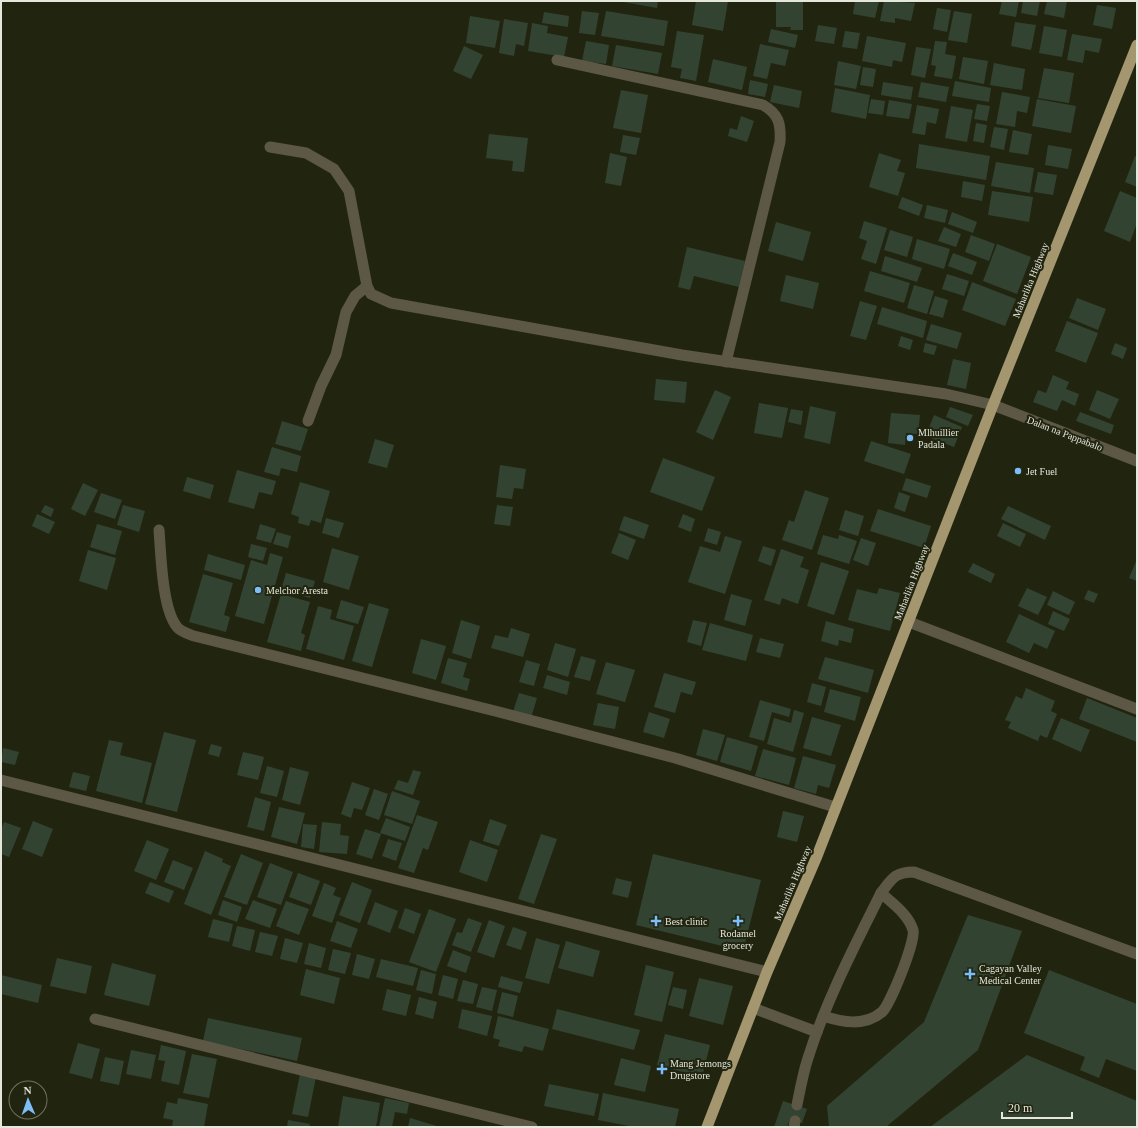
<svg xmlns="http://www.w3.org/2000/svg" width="1138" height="1128" font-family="Georgia,serif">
<rect width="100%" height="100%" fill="#212510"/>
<g fill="#334332">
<polygon points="618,1 658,1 657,8"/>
<polygon points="696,1 728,1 723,31 692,25"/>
<polygon points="776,1 803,1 803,30 790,30 791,27 776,27"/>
<polygon points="855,1 879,1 875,18 853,14"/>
<polygon points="884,1 915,3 911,21 895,18 895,23 880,21"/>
<polygon points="1002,1 1019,1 1016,17 999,14"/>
<polygon points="1023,1 1040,1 1037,16 1021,13"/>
<polygon points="1047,1 1067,1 1064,18 1044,14"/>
<polygon points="1097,5 1116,8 1112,29 1093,25"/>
<polygon points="937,8 951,10 947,32 933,29"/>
<polygon points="582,11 599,13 595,35 579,33"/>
<polygon points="606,11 668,21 664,46 601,36"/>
<polygon points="954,11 972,14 967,43 948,40"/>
<polygon points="544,12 569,16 568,27 542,23"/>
<polygon points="470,16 500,21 495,48 466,43"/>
<polygon points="504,19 528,23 524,46 516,44 514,56 499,53"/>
<polygon points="1015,22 1036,25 1031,50 1011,46"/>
<polygon points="532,23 548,26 547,33 568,37 564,57 528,51"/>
<polygon points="818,25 837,28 834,44 815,41"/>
<polygon points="1044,26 1067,30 1062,57 1039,53"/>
<polygon points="771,29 798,35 795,48 768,42"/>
<polygon points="677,31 704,35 696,81 680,78 682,69 671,67"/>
<polygon points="845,31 860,33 857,49 842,47"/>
<polygon points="1072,34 1102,39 1099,53 1085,50 1083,63 1067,60"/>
<polygon points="867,36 906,43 902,62 893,60 892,67 862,61"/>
<polygon points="586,41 609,45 606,64 582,61"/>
<polygon points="935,41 947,42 945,54 956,56 952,79 934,76 936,66 931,65"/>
<polygon points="760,44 789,50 785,66 771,63 767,79 753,76"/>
<polygon points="616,45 662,53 658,74 612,66"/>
<polygon points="464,46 483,55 471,79 453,71"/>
<polygon points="916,47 931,49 925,78 911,75"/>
<polygon points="963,57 988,61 984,84 959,79"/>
<polygon points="713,59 747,67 742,90 708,82"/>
<polygon points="838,61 861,66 856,89 834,85"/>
<polygon points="994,63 1025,69 1022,90 990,85"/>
<polygon points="863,67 876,69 873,87 860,85"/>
<polygon points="1044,68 1074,73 1069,103 1038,98"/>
<polygon points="750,80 768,84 765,97 748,94"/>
<polygon points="955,81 991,88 989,102 952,96"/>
<polygon points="883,82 913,87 911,100 881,95"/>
<polygon points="921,82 949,87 946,102 918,97"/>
<polygon points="774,85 802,91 799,108 770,102"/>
<polygon points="835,88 870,95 866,119 831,112"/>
<polygon points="621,90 648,95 641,133 613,128"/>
<polygon points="1002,92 1030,97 1027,113 1017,111 1015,127 996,124"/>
<polygon points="871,99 885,101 883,115 868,113"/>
<polygon points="1037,99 1076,106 1071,133 1032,126"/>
<polygon points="889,100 912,104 909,119 886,116"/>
<polygon points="977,104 990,106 987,121 974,119"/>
<polygon points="917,105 939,109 936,124 927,122 925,135 912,133"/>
<polygon points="951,106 973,110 967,142 945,138"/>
<polygon points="741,116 754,121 747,142 728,136 730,128 737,130"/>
<polygon points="976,123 987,125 984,143 973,141"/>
<polygon points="994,127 1008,129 1004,150 990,147"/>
<polygon points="1013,130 1032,134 1028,155 1009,152"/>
<polygon points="489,134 528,138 524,172 512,171 513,161 486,158"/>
<polygon points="623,135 640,138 636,155 620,152"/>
<polygon points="919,144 990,156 986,180 916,168"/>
<polygon points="1048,145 1072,149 1068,169 1045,165"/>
<polygon points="610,153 627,157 621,186 605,183"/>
<polygon points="879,153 901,160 897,171 905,173 898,196 869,187"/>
<polygon points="1135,156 1137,157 1137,187 1125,182"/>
<polygon points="996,162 1034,168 1030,193 991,186"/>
<polygon points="1038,172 1057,175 1053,195 1034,192"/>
<polygon points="963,181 985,185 982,201 961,197"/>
<polygon points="992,191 1033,197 1029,222 988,215"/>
<polygon points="1120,191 1137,198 1137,223 1130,242 1104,231"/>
<polygon points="902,197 923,205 919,216 898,208"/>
<polygon points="927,205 948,210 945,223 924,218"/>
<polygon points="952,212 977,222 973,233 948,224"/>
<polygon points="864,221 887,228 876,264 861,259 867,241 859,238"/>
<polygon points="776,222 811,232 803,261 768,251"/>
<polygon points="944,227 961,234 956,247 938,241"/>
<polygon points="890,230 913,237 907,257 884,250"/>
<polygon points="971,235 995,244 989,261 965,252"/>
<polygon points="917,239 950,249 944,269 912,259"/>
<polygon points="997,244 1031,257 1017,294 983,281"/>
<polygon points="687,247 745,261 739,287 694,276 690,290 678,287"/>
<polygon points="953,253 977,262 972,275 948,266"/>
<polygon points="885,256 922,268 917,282 881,271"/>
<polygon points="870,271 910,283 904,303 864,291"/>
<polygon points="947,274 969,281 964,296 942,289"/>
<polygon points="786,275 819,283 813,309 780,301"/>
<polygon points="972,282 1016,299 1005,326 962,310"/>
<polygon points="914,285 934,291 927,314 907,308"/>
<polygon points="935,296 948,300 943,318 929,314"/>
<polygon points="1077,298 1106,309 1098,330 1069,318"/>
<polygon points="860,301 877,306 866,340 850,336"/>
<polygon points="882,307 927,321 923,338 877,324"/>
<polygon points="1067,321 1098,333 1086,363 1055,351"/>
<polygon points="931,324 962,333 957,349 926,340"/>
<polygon points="901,336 913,340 910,350 898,346"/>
<polygon points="925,343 937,346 934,355 923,352"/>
<polygon points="1115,343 1127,348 1123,359 1111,354"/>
<polygon points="953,359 971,363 966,389 947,385"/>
<polygon points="1053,375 1069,382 1066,389 1079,394 1075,406 1062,400 1057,411 1033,402 1038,390 1046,393"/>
<polygon points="656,379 687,382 685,403 654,400"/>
<polygon points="715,390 731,397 713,440 696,432"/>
<polygon points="1097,390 1119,399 1110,419 1089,410"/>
<polygon points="759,403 788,408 782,438 754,433"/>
<polygon points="810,406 836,412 830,444 804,438"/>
<polygon points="950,407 973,415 968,426 946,417"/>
<polygon points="791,409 803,411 801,425 788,422"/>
<polygon points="1080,412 1114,425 1111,434 1076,421"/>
<polygon points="891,413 920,415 918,434 906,433 905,445 888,443"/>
<polygon points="934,415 962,427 954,447 926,436"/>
<polygon points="282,421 308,429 301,451 275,444"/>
<polygon points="375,439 394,445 387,468 368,463"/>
<polygon points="871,441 911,454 904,474 864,461"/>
<polygon points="272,447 301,456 297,472 281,468 279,476 264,472"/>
<polygon points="663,458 715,477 702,511 650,492"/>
<polygon points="500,465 526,469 523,489 514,488 512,499 496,497"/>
<polygon points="237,470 276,481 272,495 259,492 254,509 228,502"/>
<polygon points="187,477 214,485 210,499 183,491"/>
<polygon points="906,478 931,486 927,498 902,490"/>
<polygon points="300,482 330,491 321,523 311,520 309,526 298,523 299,517 291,514"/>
<polygon points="83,483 98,490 85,516 71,509"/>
<polygon points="805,490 829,498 812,550 782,540 789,520 794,522"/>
<polygon points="899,492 910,496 905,512 894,508"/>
<polygon points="101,493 122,500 115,519 94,512"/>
<polygon points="45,505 54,509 51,517 41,512"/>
<polygon points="123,505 145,511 139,532 117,525"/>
<polygon points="497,505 513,507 510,526 494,524"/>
<polygon points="1008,506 1051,526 1045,540 1001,519"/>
<polygon points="878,509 931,526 924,548 870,531"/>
<polygon points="845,510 864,516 858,536 839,530"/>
<polygon points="37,514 55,522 49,534 32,526"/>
<polygon points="683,514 695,519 691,532 678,527"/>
<polygon points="624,516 649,525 644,539 619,530"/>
<polygon points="326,518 344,523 339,538 322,533"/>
<polygon points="1003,523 1026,534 1020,547 997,536"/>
<polygon points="97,524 122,531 115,555 90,547"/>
<polygon points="260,524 276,529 271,543 256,539"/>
<polygon points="708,528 721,532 717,545 704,541"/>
<polygon points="277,532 291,536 288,548 273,544"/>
<polygon points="619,533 636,540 628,560 611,553"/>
<polygon points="823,535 838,539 839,535 857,541 849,564 817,554"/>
<polygon points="725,536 742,541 725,594 688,582 700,546 720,552"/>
<polygon points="861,538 876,543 868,566 853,560"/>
<polygon points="251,544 267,548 263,561 248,557"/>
<polygon points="763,546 776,550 771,566 758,561"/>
<polygon points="332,548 359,556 349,590 323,582"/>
<polygon points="781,549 804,557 800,567 809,570 798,604 782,598 780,605 764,600"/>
<polygon points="88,550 116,558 107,590 79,581"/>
<polygon points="270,553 283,557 264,624 235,616 251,560 267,565"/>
<polygon points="208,554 245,565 241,580 204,570"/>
<polygon points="1137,559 1137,581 1129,578"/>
<polygon points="821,562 849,571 834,615 807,606"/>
<polygon points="973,563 995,574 991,583 968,572"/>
<polygon points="286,573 315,581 310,598 281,590"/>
<polygon points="203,574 233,583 224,615 230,617 226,632 189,622"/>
<polygon points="879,588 900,593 890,631 848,620 857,589 877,594"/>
<polygon points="1027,588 1047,597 1038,615 1018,606"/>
<polygon points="1088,590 1098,594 1094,603 1084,599"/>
<polygon points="1053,591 1075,602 1069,615 1047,605"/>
<polygon points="281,594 310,602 301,633 305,635 301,651 267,642"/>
<polygon points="731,594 752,600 745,626 724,620"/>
<polygon points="341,600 364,607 358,624 336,618"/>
<polygon points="369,603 389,609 372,667 352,661"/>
<polygon points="318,606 332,610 330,619 354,626 344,660 306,649"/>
<polygon points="1053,611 1070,619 1064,631 1048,624"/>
<polygon points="1019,614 1055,631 1047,649 1034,643 1029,653 1006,642"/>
<polygon points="461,620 480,626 471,659 452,653"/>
<polygon points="693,620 707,623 701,646 687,642"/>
<polygon points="826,621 854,629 851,643 839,640 838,646 821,641"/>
<polygon points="710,623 753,635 746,661 702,650"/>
<polygon points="511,628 530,634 523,657 491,648 495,635 508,638"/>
<polygon points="760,638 784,644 780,658 756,652"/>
<polygon points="421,639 446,646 436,680 412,673"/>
<polygon points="555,643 576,649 568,677 547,670"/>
<polygon points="581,656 596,660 590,681 574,677"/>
<polygon points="825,657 874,670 868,693 818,679"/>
<polygon points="448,658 467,663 463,677 470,679 467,691 441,683"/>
<polygon points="526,660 540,664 534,686 519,682"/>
<polygon points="606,662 635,670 625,702 596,694"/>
<polygon points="664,673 696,682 692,695 681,692 675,713 654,707"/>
<polygon points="547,675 570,682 567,695 543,688"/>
<polygon points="812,683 826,687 821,706 807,702"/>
<polygon points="1026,688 1055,701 1051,711 1057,714 1047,738 1040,735 1038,741 1008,728 1011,722 1005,720 1016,696 1022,699"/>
<polygon points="830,689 861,697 855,721 824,712"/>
<polygon points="519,693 537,698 531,718 513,712"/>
<polygon points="1087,698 1137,718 1137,742 1079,719"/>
<polygon points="760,700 791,709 789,717 772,712 764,741 749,737"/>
<polygon points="598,703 619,707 615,729 593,725"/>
<polygon points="794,710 804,713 793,752 767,744 774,718 791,723"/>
<polygon points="649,712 670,719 664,738 643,732"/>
<polygon points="812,717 841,725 831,756 803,748"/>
<polygon points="1061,718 1090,730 1081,752 1052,739"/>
<polygon points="703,729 725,735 717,761 696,755"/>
<polygon points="164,732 196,740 177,812 145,804"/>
<polygon points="727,737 758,746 751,771 720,762"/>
<polygon points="109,740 123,743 120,755 152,763 142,803 96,791"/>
<polygon points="211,744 222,747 219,757 208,754"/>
<polygon points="3,748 19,752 15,765 1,762"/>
<polygon points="763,749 796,758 789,785 755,776"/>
<polygon points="243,752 264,757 258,780 237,775"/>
<polygon points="803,756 836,765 829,788 818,785 816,794 794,788"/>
<polygon points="267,766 284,771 277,797 260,793"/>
<polygon points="290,767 309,772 300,805 282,800"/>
<polygon points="413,770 421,772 413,795 394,789 398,780 408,783"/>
<polygon points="73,772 90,776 86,791 69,787"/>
<polygon points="352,782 370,788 362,810 354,808 351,818 341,814"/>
<polygon points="374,789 388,794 379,820 365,815"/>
<polygon points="392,791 420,801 412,824 384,815"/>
<polygon points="255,797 271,802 264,831 247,827"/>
<polygon points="279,807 305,813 297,844 271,837"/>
<polygon points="783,811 804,816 797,842 777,837"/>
<polygon points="417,815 438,822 428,850 423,848 414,873 398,868"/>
<polygon points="386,818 410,827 405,841 380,833"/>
<polygon points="490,819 507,825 499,846 483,841"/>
<polygon points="33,821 53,829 42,857 22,849"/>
<polygon points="4,822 21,828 9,857 1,854 1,829"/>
<polygon points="322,822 341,824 340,835 349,836 347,854 319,852"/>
<polygon points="303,824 317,825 314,849 301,847"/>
<polygon points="365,829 381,834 372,859 356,854"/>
<polygon points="541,834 557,839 534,904 518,899"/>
<polygon points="388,839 402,843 396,861 382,856"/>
<polygon points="147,840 169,849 156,880 134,871"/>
<polygon points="470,840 498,850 487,882 459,872"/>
<polygon points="205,851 223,859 222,862 231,866 211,915 184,904"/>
<polygon points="241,854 263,863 247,905 224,897"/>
<polygon points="653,854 761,880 743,951 636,925"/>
<polygon points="173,860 193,868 184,890 164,882"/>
<polygon points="270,863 293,872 281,905 257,897"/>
<polygon points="298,873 320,881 311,905 289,897"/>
<polygon points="616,878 632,882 628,898 612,894"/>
<polygon points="150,882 174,891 169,903 145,893"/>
<polygon points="352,882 372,890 360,923 339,915"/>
<polygon points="324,883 336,888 333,895 341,898 332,923 312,916"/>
<polygon points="223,900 242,907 237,922 218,915"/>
<polygon points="253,900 277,909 270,928 245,919"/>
<polygon points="286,901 309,909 299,935 276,926"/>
<polygon points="375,902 398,911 390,933 367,924"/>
<polygon points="405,908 421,914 414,934 398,928"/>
<polygon points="429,909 456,919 436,972 409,962"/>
<polygon points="968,915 1022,931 978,1050 886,1127 829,1127 827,1106 924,1022"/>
<polygon points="468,918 482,923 471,952 452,945 457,932 462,933"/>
<polygon points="213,919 233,924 229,942 208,937"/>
<polygon points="489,920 505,926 494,958 477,952"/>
<polygon points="337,921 358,929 351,948 330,941"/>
<polygon points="237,926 255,930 250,951 232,946"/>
<polygon points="513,927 527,932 521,950 506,945"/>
<polygon points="260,932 278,936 272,956 255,952"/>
<polygon points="285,938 303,943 297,963 280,959"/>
<polygon points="536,938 560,945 549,984 525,978"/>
<polygon points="566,941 600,951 593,977 558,968"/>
<polygon points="309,943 326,948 321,968 304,964"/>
<polygon points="333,949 351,953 345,974 328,970"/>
<polygon points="453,950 471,957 466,973 447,966"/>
<polygon points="357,954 375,959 369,979 352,975"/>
<polygon points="57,958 92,966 86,994 50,986"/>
<polygon points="381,959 418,968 413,986 376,977"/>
<polygon points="112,963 156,975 149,1006 104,995"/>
<polygon points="646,965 674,972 662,1022 634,1015"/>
<polygon points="306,969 340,978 334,1004 300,995"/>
<polygon points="421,970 436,974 432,994 416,990"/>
<polygon points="1049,970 1137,1004 1137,1071 1106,1059 1099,1078 1080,1070 1085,1057 1024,1033"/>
<polygon points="1,975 42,985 38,1003 1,994"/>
<polygon points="443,975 458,979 453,999 438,995"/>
<polygon points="501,976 523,982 520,993 498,987"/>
<polygon points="699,978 733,986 723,1025 689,1016"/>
<polygon points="463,980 478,984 473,1004 457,1001"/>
<polygon points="482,987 497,990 492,1011 476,1007"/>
<polygon points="673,987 687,990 683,1009 668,1005"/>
<polygon points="387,989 411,995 406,1016 382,1010"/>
<polygon points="502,992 518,996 513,1017 497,1013"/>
<polygon points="419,997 437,1002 433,1019 415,1014"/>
<polygon points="462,1009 492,1016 487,1036 458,1028"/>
<polygon points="557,1009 640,1030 634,1050 552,1029"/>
<polygon points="498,1016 549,1029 543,1051 524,1046 522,1052 498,1046 500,1040 493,1038"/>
<polygon points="208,1018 302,1038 297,1061 203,1041"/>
<polygon points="665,1034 710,1045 702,1077 657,1065"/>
<polygon points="78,1043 100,1049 92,1079 69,1073"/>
<polygon points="161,1045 186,1051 179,1085 161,1081 165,1061 158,1060"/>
<polygon points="131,1050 156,1055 151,1079 126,1074"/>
<polygon points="192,1054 217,1059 209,1098 183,1093"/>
<polygon points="1027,1055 1137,1101 1137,1127 930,1127"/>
<polygon points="105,1057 124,1061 119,1085 100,1081"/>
<polygon points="621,1058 651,1066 645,1092 614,1085"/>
<polygon points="300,1074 316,1077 308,1117 292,1114"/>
<polygon points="549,1084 599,1094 594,1116 544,1106"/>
<polygon points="603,1093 679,1109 675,1127 634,1127 598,1120"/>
<polygon points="343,1096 380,1103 376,1127 338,1127"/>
<polygon points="178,1098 208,1104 204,1127 172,1127 173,1120 163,1118 167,1102 177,1104"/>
<polygon points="385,1098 409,1103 407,1114 395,1112 392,1127 379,1127"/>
<polygon points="783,1101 807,1109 802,1123 790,1119 787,1127 774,1127"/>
<polygon points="410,1118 440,1127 408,1127"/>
<polygon points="288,1120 310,1124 309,1127 287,1127"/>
</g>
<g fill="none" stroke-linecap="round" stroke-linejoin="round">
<g stroke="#5d5746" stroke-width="11">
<path d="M 881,893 C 892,879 894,872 914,872 L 1137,954"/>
<polyline points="753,1008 817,1032"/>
<path d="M 797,1105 C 800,1090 803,1073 808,1058 C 826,1001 854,947 881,893 C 892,903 908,914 913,930 C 916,941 890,1005 882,1012 C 864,1027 842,1022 823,1016"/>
<polyline points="794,1127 795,1121"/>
</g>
<g stroke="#5d5746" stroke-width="11">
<path d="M 557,60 L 763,105 C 779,114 781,124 780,142 L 726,362"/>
<polyline points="270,147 306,153 334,169 349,191 367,286 371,294 391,303 682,355 946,394 993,405 1137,461"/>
<polyline points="308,421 321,386 336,355 346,312 355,296 367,286"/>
<path d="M 159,530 C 161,554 162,609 177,627 C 181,632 189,634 194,636 L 495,711 L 675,758 L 835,807"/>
<polyline points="909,622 1137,709"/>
<polyline points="1,780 767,972"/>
<polyline points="95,1019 532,1127"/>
</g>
<polyline stroke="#a4966e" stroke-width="11" points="707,1127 767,972 817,856 993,405 1137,45"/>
</g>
<g fill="#7dbef9" stroke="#212510" stroke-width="1.5">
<circle cx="910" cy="438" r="4"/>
<circle cx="1018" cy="471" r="4"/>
<circle cx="258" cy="590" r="4"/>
<path d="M654 915h4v4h4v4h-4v4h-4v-4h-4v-4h4z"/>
<path d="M736 915h4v4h4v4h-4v4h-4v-4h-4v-4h4z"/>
<path d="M968 968h4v4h4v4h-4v4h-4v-4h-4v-4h4z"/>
<path d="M660 1063h4v4h4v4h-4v4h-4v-4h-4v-4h4z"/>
</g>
<g text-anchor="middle" stroke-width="4" stroke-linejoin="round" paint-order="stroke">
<g font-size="10" fill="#e4e7da" stroke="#212510">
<text transform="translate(1030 280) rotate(-68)" y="4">Maharlika Highway</text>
<text transform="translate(1065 433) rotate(21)" y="4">Dalan na Pappabalo</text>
<text transform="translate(911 582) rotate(-69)" y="4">Maharlika Highway</text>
<text transform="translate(792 883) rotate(-67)" y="4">Maharlika Highway</text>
</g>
<g font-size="10" fill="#e4e7da" stroke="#212510" text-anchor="start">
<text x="918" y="436">Mlhuillier<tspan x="918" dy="12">Padala</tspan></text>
<text x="1026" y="475">Jet Fuel</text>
<text x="266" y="594">Melchor Aresta</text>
<text x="665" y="925">Best clinic</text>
<text x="738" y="937" text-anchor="middle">Rodamel<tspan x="738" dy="12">grocery</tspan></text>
<text x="979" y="972">Cagayan Valley<tspan x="979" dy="12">Medical Center</tspan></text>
<text x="670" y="1067">Mang Jemongs<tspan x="670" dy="12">Drugstore</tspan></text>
</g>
</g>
<rect width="1138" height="1128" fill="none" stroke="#e4e7da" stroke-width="4"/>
<g transform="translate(28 1100) rotate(358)"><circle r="19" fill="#212510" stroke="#6f7361"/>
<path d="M0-3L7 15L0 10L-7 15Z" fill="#7dbef9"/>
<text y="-6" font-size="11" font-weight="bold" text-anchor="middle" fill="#e4e7da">N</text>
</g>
<path d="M1002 1112v6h70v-6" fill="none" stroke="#e4e7da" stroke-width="2"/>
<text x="1008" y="1112" font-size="12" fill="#e4e7da" stroke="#212510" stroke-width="3" paint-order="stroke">20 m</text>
</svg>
